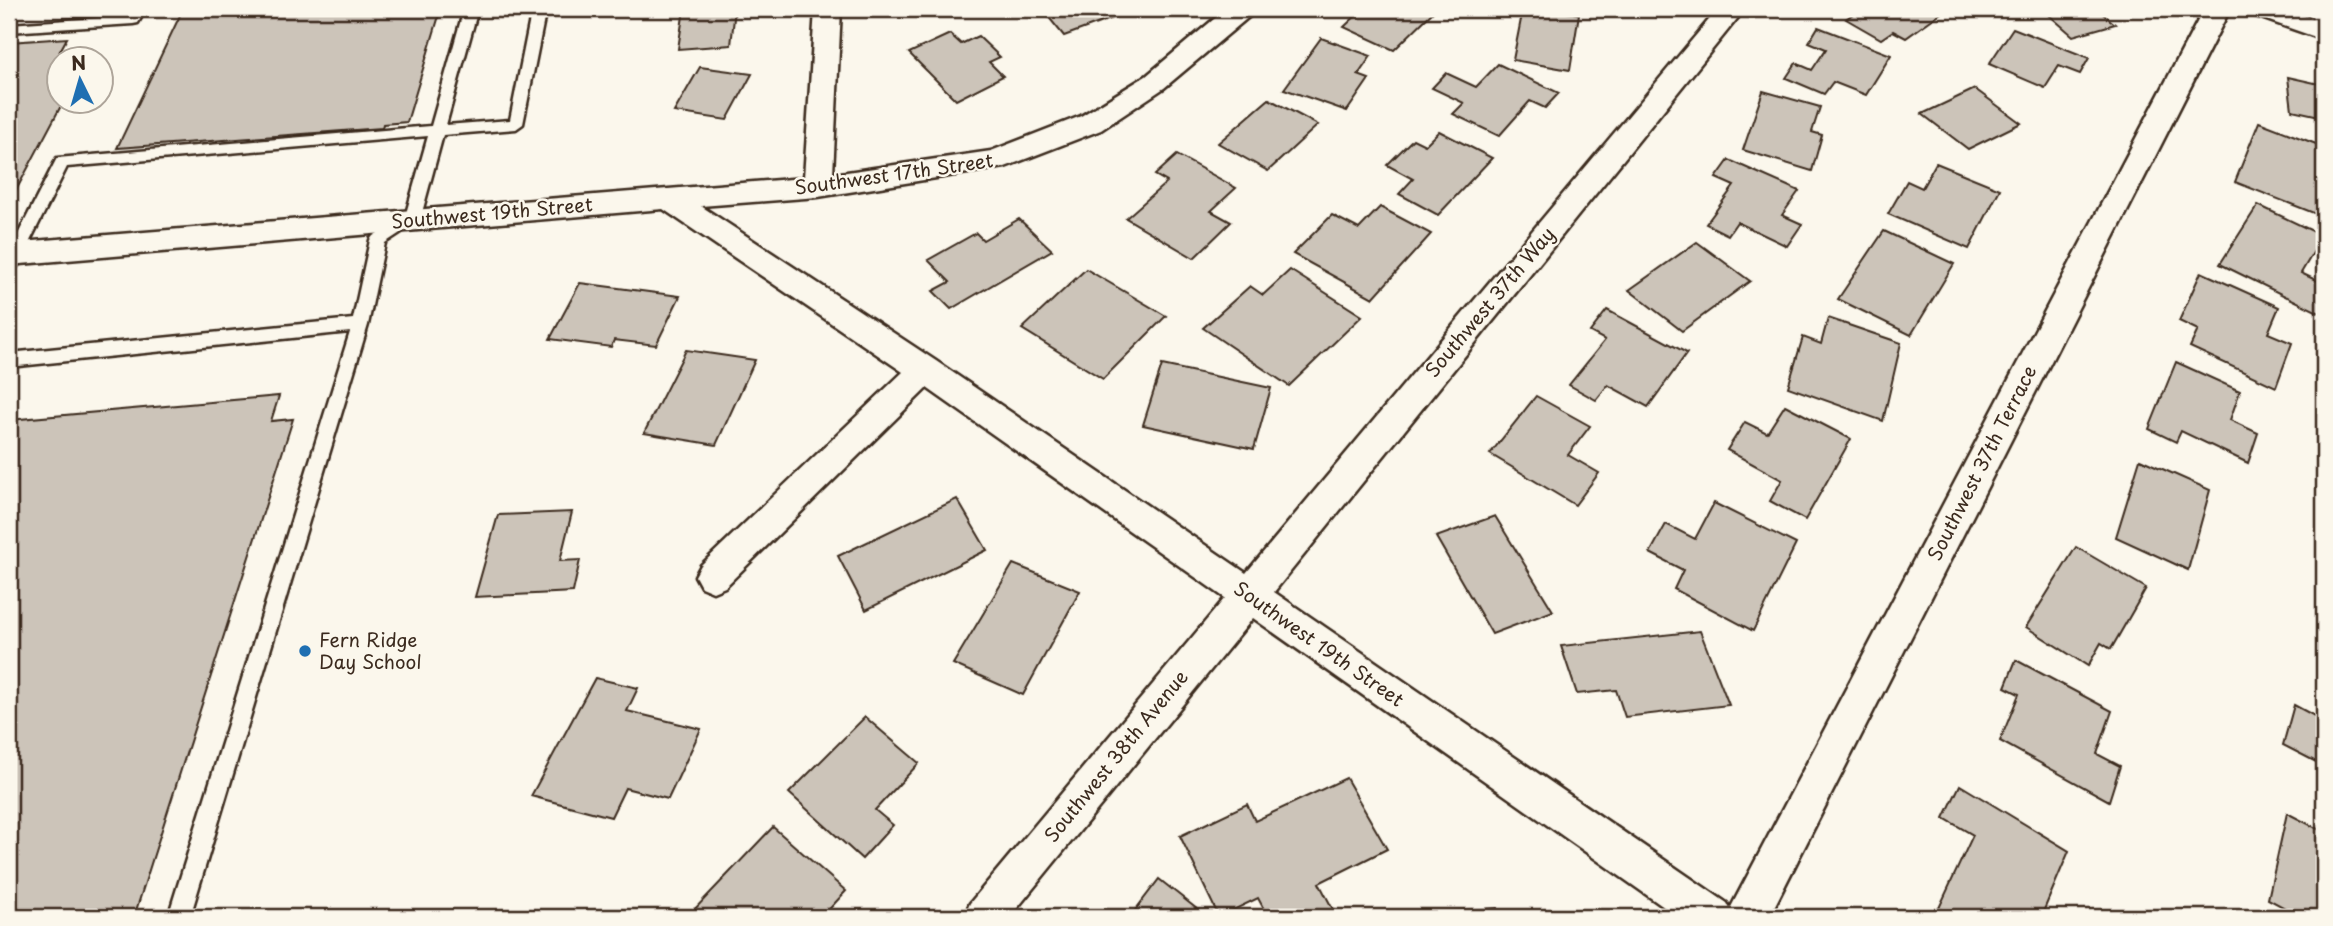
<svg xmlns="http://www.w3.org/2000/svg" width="2333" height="926" font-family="'Playpen Sans',sans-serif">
<rect width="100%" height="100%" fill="#fbf7ec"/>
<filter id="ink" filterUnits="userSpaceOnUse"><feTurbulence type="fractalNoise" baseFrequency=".0143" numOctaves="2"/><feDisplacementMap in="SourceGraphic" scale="14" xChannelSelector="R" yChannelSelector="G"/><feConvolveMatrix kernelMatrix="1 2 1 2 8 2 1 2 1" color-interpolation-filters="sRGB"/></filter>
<g filter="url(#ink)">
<g fill="#ccc4b9" stroke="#3b2a1e" stroke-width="2">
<polygon points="183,9 441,9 407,122 383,124 382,128 117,148"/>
<polygon points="684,9 735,9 731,45 678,49"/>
<polygon points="1042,9 1120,9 1124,14 1064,36"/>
<polygon points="1363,9 1436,9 1394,50 1344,27"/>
<polygon points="1523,9 1547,9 1579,14 1570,70 1513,60"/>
<polygon points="1860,9 1943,9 1945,10 1906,38 1893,31 1881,39 1846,19"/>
<polygon points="2042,9 2097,9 2115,24 2073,36"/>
<polygon points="1818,27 1891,55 1866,95 1833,82 1824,94 1786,78 1796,63 1812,70 1826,49 1809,42"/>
<polygon points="2013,28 2089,58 2080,74 2059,66 2045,88 1989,64"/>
<polygon points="950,34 961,44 978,36 1000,57 989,62 1003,76 956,100 909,53"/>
<polygon points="67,38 60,51 90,49 85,60 60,60 60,102 63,102 12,198 9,199 9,42"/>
<polygon points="1321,38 1371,56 1358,75 1369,79 1347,111 1284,89"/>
<polygon points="1498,64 1559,93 1545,108 1530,101 1499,136 1453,114 1464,103 1432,88 1446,73 1476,87"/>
<polygon points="700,67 752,74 727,120 674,112"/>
<polygon points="2288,77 2324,85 2324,117 2292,110"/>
<polygon points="1975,89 2021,123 1968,149 1922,114"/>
<polygon points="1763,91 1820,107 1812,132 1822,135 1812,171 1743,150"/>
<polygon points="1269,99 1318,125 1268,171 1218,143"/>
<polygon points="2259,122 2324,147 2324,217 2235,182"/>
<polygon points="1439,131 1492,158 1438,215 1399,194 1413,179 1387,165 1413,139 1425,145"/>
<polygon points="1177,155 1236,188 1211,211 1231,222 1194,258 1126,218 1167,182 1155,175"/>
<polygon points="1729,160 1799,191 1782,215 1802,224 1787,246 1737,222 1728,235 1706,224 1734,186 1716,178"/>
<polygon points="1936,163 2000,189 1969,249 1888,214 1907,181 1922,188"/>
<polygon points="2258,205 2323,236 2301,273 2324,284 2324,315 2220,264"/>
<polygon points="1380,207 1431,234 1373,298 1293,254 1332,215 1359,229"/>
<polygon points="1019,219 1052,250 951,309 933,291 950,282 928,260 976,233 983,240"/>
<polygon points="1884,231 1954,264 1911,335 1838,299"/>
<polygon points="1697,242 1750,281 1682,331 1629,290"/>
<polygon points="1086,269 1166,316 1103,379 1022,329"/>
<polygon points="1290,270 1362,316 1289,386 1203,328 1250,286 1263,295"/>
<polygon points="2201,272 2279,307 2268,333 2292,343 2276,387 2190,347 2198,330 2179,321"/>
<polygon points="580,283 680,296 656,345 614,340 611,347 550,339"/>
<polygon points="1607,310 1687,353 1648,407 1608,385 1596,400 1569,385 1605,340 1590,332"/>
<polygon points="1828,318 1901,343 1883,421 1788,387 1803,337 1821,344"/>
<polygon points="686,350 755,360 716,445 644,433"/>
<polygon points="2176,362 2240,391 2230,420 2258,433 2248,463 2181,431 2176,442 2149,429"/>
<polygon points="1162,365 1271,388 1254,449 1143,425"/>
<polygon points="279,396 271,421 293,419 134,917 9,917 9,420"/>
<polygon points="1536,396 1590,426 1568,455 1599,473 1575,505 1490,454"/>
<polygon points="1785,405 1851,439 1805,520 1770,501 1782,480 1727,450 1745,422 1767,433"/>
<polygon points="2140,459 2210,490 2188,570 2116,537"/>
<polygon points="957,499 987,550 866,610 838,556"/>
<polygon points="1714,503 1796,544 1753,631 1674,589 1683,570 1650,553 1666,524 1695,539"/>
<polygon points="572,512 560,561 580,560 573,592 475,597 498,515"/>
<polygon points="1495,516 1553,611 1492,634 1436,537"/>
<polygon points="2076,547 2146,588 2111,649 2101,643 2088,666 2026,627"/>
<polygon points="1013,564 1080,591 1023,695 953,664"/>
<polygon points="1700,631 1729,705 1625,717 1616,690 1577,694 1561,646"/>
<polygon points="2016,660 2112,711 2097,754 2120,766 2109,801 2000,741 2019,694 2005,687"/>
<polygon points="595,678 638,688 627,711 701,729 668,799 625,788 611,817 531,796"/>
<polygon points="2294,705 2324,721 2324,766 2283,745"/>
<polygon points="865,717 919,763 875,810 893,825 862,859 789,793"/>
<polygon points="1346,778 1387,849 1319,883 1337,917 1268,917 1258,898 1219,917 1180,836 1247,804 1255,821"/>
<polygon points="1960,785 2069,851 2041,917 1954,917 1939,908 1973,835 1944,818"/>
<polygon points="2287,813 2324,832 2324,917 2302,917 2268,899"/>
<polygon points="773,827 846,891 822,917 695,917 691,913"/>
<polygon points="1159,879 1207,917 1130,917"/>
<polygon points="1497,908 1499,917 1408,917 1408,914"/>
</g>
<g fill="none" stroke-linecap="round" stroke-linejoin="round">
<defs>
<g id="service">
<polygon points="132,9 146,9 138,23 133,24 9,32 9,24 128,16"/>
<polygon points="464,9 478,9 446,125 510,120 532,9 546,9 523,124 516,129 443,135 420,220 385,243 368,325 190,917 168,917 350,332 9,367 9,353 353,319 370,240 373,236 405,217 428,136 67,167 17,267 9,273 9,252 57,158 431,126"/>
</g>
<g id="minor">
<polygon points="815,9 841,9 833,174 991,151 1081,116 1146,76 1226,9 1255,9 1251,15 1164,88 1101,130 1005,167 818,197 701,206 936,361 1246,573 1718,9 1745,9 1274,592 1727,903 1730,909 2204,9 2230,9 1769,917 1678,917 1253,618 1010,917 964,917 970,903 1225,598 927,388 725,587 713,592 701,587 695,576 701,565 903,372 663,209 9,265 9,243 804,178"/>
<polygon points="2248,9 2285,9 2324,23 2324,40 2252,15"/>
</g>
</defs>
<use href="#service" stroke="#3b2a1e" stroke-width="5"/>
<use href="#minor" stroke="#3b2a1e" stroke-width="5"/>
<use href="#service" fill="#fbf7ec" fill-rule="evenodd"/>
<use href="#minor" fill="#fbf7ec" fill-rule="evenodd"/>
</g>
</g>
<circle fill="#1f6fb2" stroke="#fbf7ec" stroke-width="2.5" cx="305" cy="651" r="7"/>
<g text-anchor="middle" stroke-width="5" stroke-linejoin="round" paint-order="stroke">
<g font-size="19" fill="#3b2a1e" stroke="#fbf7ec">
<text transform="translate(894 174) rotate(-8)" y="7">Southwest 17th Street</text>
<text transform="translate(492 213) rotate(-5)" y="7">Southwest 19th Street</text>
<text transform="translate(1490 302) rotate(-50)" y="7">Southwest 37th Way</text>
<text transform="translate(1982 463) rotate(-63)" y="7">Southwest 37th Terrace</text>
<text transform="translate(1319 644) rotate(35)" y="7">Southwest 19th Street</text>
<text transform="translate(1116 756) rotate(-51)" y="7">Southwest 38th Avenue</text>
</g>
<g font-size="19" fill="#3b2a1e" stroke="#fbf7ec" text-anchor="start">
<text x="319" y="647">Fern Ridge<tspan x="319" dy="22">Day School</tspan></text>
</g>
</g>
<rect width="2333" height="926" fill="none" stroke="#fbf7ec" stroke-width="35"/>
<rect x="18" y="18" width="2298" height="891" fill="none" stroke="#3b2a1e" stroke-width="2.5" filter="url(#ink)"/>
<g transform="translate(80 80) rotate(355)"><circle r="33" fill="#fbf7ec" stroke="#aea59a" stroke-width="2"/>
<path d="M0-5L12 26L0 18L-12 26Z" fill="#1f6fb2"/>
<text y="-10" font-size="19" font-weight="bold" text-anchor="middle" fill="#3b2a1e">N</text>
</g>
</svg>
